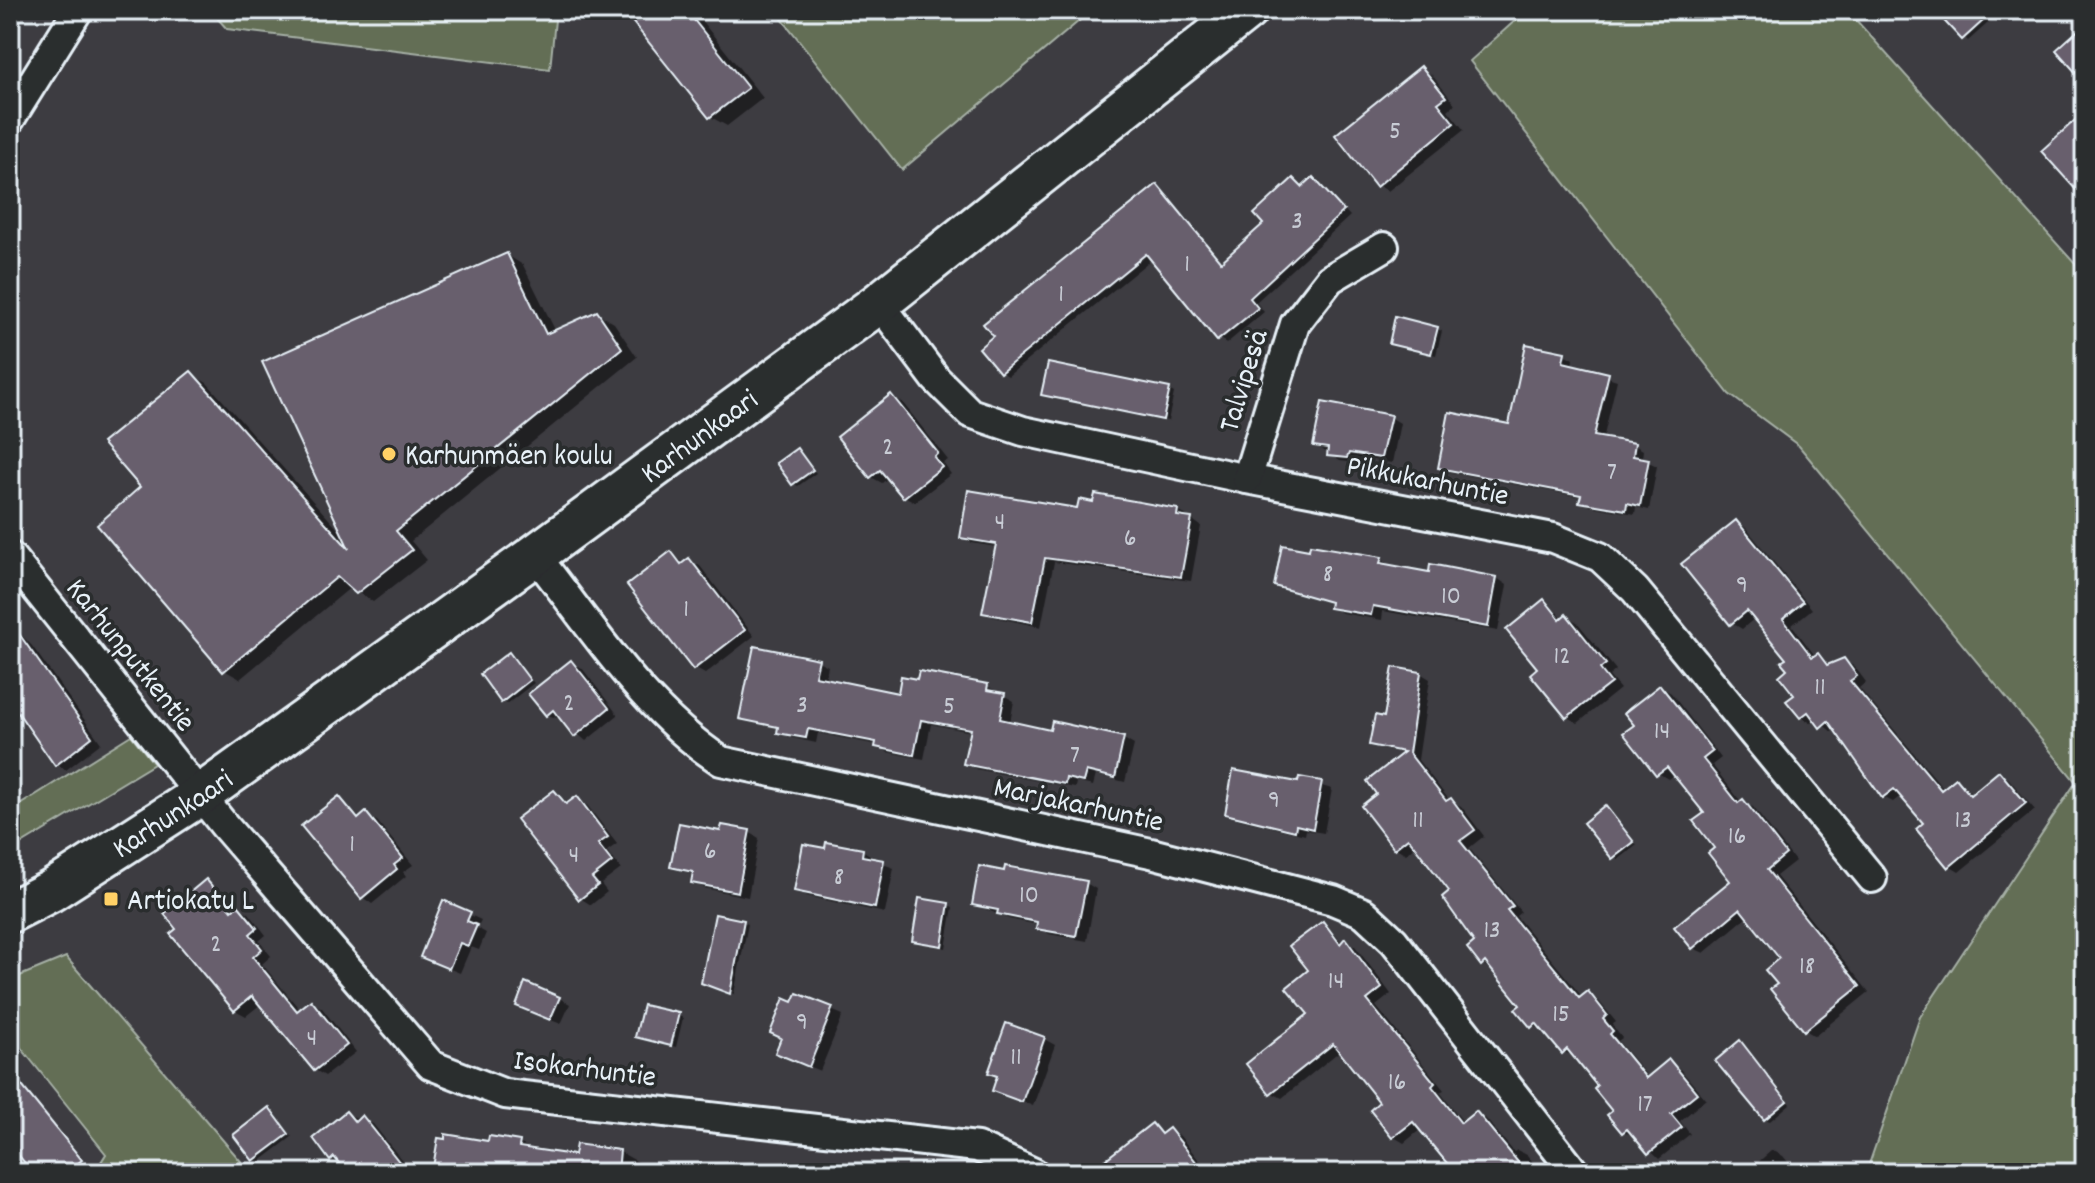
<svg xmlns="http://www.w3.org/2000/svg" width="2095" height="1183" font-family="Dekko,sans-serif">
<rect width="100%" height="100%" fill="#3d3c41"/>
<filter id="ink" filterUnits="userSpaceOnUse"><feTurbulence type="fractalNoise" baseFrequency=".0125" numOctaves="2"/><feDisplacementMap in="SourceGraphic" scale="16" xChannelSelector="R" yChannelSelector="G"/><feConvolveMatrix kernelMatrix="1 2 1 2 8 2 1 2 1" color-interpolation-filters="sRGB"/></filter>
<g filter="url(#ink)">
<g fill="#636e55" stroke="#a6b0a6" stroke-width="2">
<polygon points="210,10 556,10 550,69 227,29"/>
<polygon points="775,10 1092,10 902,170"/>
<polygon points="1527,10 1847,10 2085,275 2085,1173 1866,1173 1920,1017 2076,782 1799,446 1729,394 1470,61"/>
<polygon points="131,735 154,764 10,851 10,811"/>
<polygon points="66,957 251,1173 94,1173 106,1154 10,1034 10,980"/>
</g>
<g fill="#0007">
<polygon points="625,10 693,10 763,98 727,126 711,117"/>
<polygon points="1937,10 1992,10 1997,15 1968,41"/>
<polygon points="1422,69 1432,75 1455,104 1448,110 1464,130 1388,191 1377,185"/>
<polygon points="1293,180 1304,188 1313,180 1320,184 1350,216 1256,302 1264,312 1226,344 1153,258 1008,376 1001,372 1157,186 1223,263 1266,224"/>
<polygon points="507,255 523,265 556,332 597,313 614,323 637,357 411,541 427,560 373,602 351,587 240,679 224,670 143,487 191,374 207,383 345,537"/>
<polygon points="1437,329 1442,331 1436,355 1396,345"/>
<polygon points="1564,354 1573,359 1572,366 1617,380 1603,440 1634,445 1643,450 1642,459 1657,466 1649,510 1636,507 1635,514 1590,506 1582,501 1582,497 1449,472 1440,467 1511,427"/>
<polygon points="1169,390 1174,393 1168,421 1048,396"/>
<polygon points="891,396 902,402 948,460 943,463 951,474 915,502 904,496 889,477 882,483 871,477"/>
<polygon points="1390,417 1400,423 1392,463 1360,458 1358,463 1340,461 1315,445"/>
<polygon points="797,450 816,473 798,486 793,483"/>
<polygon points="1079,510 1178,511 1187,516 1201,526 1191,581 1054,562 1041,627 994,617 985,612 997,547 972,543 962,537"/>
<polygon points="1736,522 1746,528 1812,609 1792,625 1816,657 1831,666 1844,661 1854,666 1866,682 1859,688 1945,790 1956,780 1974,795 1999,773 2009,779 2035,810 1959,872 1949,866 1926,824 1902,795 1893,802 1883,797 1836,728 1832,732 1816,719 1811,723 1801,717 1789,659 1755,618 1742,629 1732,623"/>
<polygon points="671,553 685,564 689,560 700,566 754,636 705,674 694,668"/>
<polygon points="1381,559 1391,567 1497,578 1507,585 1498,631 1383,611 1382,620 1342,613 1332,607 1332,604 1276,585"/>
<polygon points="1544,602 1564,618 1566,616 1577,622 1616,670 1609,676 1620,689 1578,723 1567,717 1540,668"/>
<polygon points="10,623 32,646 101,743 66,770 56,764 10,700"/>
<polygon points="509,655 534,683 507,704 503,701"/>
<polygon points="818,661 828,666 825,680 900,695 987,686 1014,701 1010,723 1051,733 1053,724 1124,739 1134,745 1125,782 1096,775 1093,786 1076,782 1075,788 976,769 966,763 972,732 931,724 924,759 887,752 878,745 818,733 816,743 789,737 780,729 741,718"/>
<polygon points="571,662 582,668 618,715 586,741 560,719 547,715"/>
<polygon points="1420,673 1430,679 1418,760 1450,801 1461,806 1484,836 1469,848 1521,912 1516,916 1583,998 1588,994 1598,1000 1616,1022 1612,1025 1622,1038 1618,1041 1649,1078 1669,1062 1679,1068 1706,1099 1680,1121 1690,1134 1659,1159 1635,1136 1623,1132 1600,1087 1575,1056 1563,1052 1544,1030 1532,1026 1523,1006 1492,970 1482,964 1477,943 1452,892 1416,845 1406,854 1396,848 1364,806 1379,794 1404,754 1371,744"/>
<polygon points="1661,687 1671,693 1721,758 1712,765 1742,803 1753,807 1795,861 1776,876 1869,992 1815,1036 1805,1030 1779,984 1782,958 1748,916 1704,953 1693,948 1733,881 1717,848 1706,813 1675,774 1668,779 1658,773 1637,726"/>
<polygon points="1301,780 1332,789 1324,833 1306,830 1305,835 1238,819 1227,813 1300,784"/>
<polygon points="555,792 570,804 577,799 587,805 617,844 607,851 621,869 601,884 607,892 591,905 580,898"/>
<polygon points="339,799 361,819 366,815 377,821 413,865 403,872 406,876 372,904 362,897"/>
<polygon points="1605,808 1637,845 1618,860 1614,857"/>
<polygon points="749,832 759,838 748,897 704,888 693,882 695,875 672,866 722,834"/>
<polygon points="826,850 862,850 873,857 872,860 894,868 885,913 807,896 797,890"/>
<polygon points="206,881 216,887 235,910 238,907 249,913 266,935 259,941 271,956 262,964 301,1011 311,1002 322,1008 356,1052 325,1076 315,1070 261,1004 246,1016 235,1010 179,929"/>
<polygon points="1086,883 1096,889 1087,941 1049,934 1039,925 1009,919 974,904"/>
<polygon points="444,903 481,920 477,928 486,933 479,950 471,947 460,973 433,962"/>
<polygon points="948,905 953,907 946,948 914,940"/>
<polygon points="743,922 748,924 734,994 708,985"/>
<polygon points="1323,923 1343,943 1355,946 1391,994 1376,1006 1444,1090 1440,1092 1464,1123 1476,1113 1486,1119 1514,1152 1517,1150 1527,1155 1542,1173 1457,1173 1421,1129 1404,1143 1394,1137 1372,1110 1382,1102 1341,1050 1282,1098 1272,1093 1310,1015 1311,970"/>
<polygon points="798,996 843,1015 820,1071 788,1058"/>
<polygon points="559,998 570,1004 561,1024 528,1011"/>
<polygon points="678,1015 683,1018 676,1047 638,1036"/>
<polygon points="1044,1039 1055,1045 1033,1106 994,1090 999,1077"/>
<polygon points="1740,1043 1790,1104 1770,1121 1765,1119"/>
<polygon points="10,1074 85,1163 72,1173 35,1173 10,1144"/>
<polygon points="269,1110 292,1137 259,1162 255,1160"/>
<polygon points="347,1114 373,1124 412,1173 349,1173 331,1159"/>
<polygon points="1152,1125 1165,1134 1170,1130 1180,1136 1209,1173 1120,1173"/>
<polygon points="490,1143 519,1143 529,1148 567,1156 568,1153 620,1152 647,1167 687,1173 434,1173"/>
<polygon points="1772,1150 1783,1156 1797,1173 1746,1173"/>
<polygon points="688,1169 715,1173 687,1173"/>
</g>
<g fill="#685e6d" stroke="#e8f1f8" stroke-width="2">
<polygon points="623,10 686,10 748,88 709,118"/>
<polygon points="1934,10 1995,10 1962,40"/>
<polygon points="2085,24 2085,83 2056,50"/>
<polygon points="1421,66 1446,97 1438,103 1454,123 1376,187 1335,135"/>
<polygon points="2085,111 2085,200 2041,151"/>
<polygon points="1313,177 1344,211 1250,298 1258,308 1217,341 1146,254 1000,373 979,348 993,336 983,324 1157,184 1221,262 1263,224 1254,214 1293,178 1302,187"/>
<polygon points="507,253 546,334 597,311 622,348 396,531 412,550 356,594 337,577 223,672 97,525 140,487 102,443 191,371 349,549 262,362"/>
<polygon points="1395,316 1438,327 1431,354 1389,344"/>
<polygon points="1526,344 1565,352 1563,362 1609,373 1594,436 1635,443 1633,456 1649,459 1640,506 1627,503 1626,510 1579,502 1581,495 1438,468 1449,412 1509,424"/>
<polygon points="1048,363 1170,388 1163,420 1041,395"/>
<polygon points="891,394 938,453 934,457 942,467 903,498 880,470 870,478 837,437"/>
<polygon points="1322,402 1391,415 1381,458 1349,453 1347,458 1327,456 1328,448 1313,446"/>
<polygon points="797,448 813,470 792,485 776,463"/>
<polygon points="968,490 1077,508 1079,499 1093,502 1095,494 1178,509 1177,516 1192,518 1181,577 1045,558 1032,622 982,613 996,544 960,538"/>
<polygon points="1736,520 1803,602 1783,619 1812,657 1818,653 1827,665 1844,658 1857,676 1850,681 1941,790 1956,778 1970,795 1999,771 2026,803 1948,868 1916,829 1923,823 1894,789 1882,798 1828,721 1820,728 1808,712 1800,718 1786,701 1794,695 1779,676 1787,669 1781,662 1786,659 1747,611 1730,625 1681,564"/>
<polygon points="1282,545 1309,550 1310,545 1382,557 1380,563 1429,572 1430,564 1497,577 1488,627 1373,606 1371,615 1329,608 1330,602 1274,586"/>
<polygon points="671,551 681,564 689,558 745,630 693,670 627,585"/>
<polygon points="1544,599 1560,619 1566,614 1606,664 1600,669 1611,683 1566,718 1530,674 1537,668 1506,630"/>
<polygon points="10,621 92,737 55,766 10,701"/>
<polygon points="754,646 819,659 815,676 898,693 901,676 917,679 919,671 988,684 987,690 1005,693 1000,719 1050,730 1052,721 1124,737 1115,778 1086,771 1083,782 1066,778 1065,784 963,764 971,729 921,720 914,755 875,747 876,742 808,729 806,738 777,733 778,727 739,719"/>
<polygon points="509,652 530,680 501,703 480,674"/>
<polygon points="571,660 609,708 574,737 553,710 546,716 528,694"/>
<polygon points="1393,667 1421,672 1409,753 1446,801 1451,798 1475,830 1460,841 1513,906 1507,910 1579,998 1588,991 1607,1015 1603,1019 1613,1031 1610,1034 1646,1078 1669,1059 1697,1093 1671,1114 1682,1127 1648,1154 1627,1129 1622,1133 1607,1115 1612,1111 1594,1089 1597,1086 1567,1049 1562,1054 1536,1023 1531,1028 1515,1009 1520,1005 1485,962 1481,966 1467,948 1474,942 1442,897 1449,891 1408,838 1394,849 1361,806 1376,794 1367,781 1404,752 1369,745 1375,715 1384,717"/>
<polygon points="1660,685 1713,751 1703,759 1738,803 1743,799 1786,854 1767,870 1860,986 1804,1031 1770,989 1777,984 1765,970 1779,958 1740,909 1692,949 1674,927 1730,881 1708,853 1714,848 1693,821 1704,813 1667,767 1656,775 1623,733 1634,725 1624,713"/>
<polygon points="1233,770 1298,782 1299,777 1322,781 1313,829 1296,825 1295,831 1225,814"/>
<polygon points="554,790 566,804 577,796 608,837 598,844 612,862 592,878 598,885 579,900 516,819"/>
<polygon points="339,796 358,819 366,812 403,858 394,865 397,869 361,899 301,826"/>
<polygon points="1605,805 1634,842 1612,859 1583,823"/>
<polygon points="679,823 720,831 722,825 750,830 738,892 691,883 693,872 670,867"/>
<polygon points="826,842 863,849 862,856 884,860 875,908 794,891 803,844 825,848"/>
<polygon points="979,866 1004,871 1005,866 1087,881 1076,936 1036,929 1037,922 997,914 998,910 972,905"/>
<polygon points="206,879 232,910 238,905 257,928 250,934 262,949 253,957 297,1011 311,1000 347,1045 314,1071 252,996 234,1011 170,934 176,929 164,914"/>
<polygon points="919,898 949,903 942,946 912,941"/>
<polygon points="443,900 471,912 467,921 477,925 468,946 460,943 449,969 420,957"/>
<polygon points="715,914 744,920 730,994 701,983"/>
<polygon points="1323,921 1340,944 1345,938 1382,988 1367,1000 1435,1083 1432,1086 1461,1123 1476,1111 1527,1173 1455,1173 1413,1122 1392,1138 1370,1110 1379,1102 1333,1044 1270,1094 1246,1064 1308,1014 1286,988 1308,970 1289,946"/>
<polygon points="525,982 560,997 550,1020 516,1006"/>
<polygon points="797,993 833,1007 809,1067 775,1053 781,1038 770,1033 784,998 793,1002"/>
<polygon points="643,1005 679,1013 671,1046 635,1037"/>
<polygon points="1006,1023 1045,1037 1022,1102 992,1091 997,1076 988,1073"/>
<polygon points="1740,1040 1787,1101 1764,1120 1715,1061"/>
<polygon points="10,1071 82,1160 65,1173 33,1173 10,1145"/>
<polygon points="269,1107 289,1134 253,1161 233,1135"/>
<polygon points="346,1111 355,1122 362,1115 408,1173 347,1173 334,1157 330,1161 313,1138"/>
<polygon points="1152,1123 1161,1134 1169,1128 1205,1173 1118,1173 1106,1159"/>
<polygon points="445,1134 488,1141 489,1136 520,1141 519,1147 574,1155 576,1144 620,1150 618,1173 432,1173 438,1138 445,1139"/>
</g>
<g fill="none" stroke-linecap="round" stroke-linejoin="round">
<defs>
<g id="street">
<polyline points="10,119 78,10"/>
<polyline points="879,303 936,379 970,413 1023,431 1247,479 1553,538 1600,557 1635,590 1872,878"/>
<polyline points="1247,479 1295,324 1330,279 1384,247"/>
<path d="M 535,555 C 592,627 643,710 721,761 L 1151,853 L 1333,900 L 1364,913 L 1394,941 L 1575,1173"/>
<polyline points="10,556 224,825 431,1065 505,1094 977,1147 1034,1173"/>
</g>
<g id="secondary">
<path id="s1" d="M 10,912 L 51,891 L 202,794 L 535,555 L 879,303 L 1247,10"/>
</g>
</defs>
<use href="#street" stroke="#e8f1f8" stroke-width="34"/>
<use href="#secondary" stroke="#e8f1f8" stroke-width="46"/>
<use href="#street" stroke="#2a2d2e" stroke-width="28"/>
<use href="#secondary" stroke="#2a2d2e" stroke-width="40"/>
</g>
</g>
<g fill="#ffd166" stroke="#2a2d2e" stroke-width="3">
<circle cx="389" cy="454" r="8"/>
<rect x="103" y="891" width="16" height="16" rx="4"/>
</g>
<g text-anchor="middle" stroke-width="7" stroke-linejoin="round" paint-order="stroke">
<g font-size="26" fill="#c8ccd5">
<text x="1395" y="138">5</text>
<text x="1297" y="228">3</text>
<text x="1187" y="271">1</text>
<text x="1061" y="301">1</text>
<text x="888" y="454">2</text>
<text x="1612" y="479">7</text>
<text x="1000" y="529">4</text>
<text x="1130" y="545">6</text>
<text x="1328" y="581">8</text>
<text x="1742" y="592">9</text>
<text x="1451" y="603">10</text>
<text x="686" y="616">1</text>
<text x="1562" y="663">12</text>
<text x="1820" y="694">11</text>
<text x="569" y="710">2</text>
<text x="802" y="712">3</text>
<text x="949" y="713">5</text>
<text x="1662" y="738">14</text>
<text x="1075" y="762">7</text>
<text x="1274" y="807">9</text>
<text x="1418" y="827">11</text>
<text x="1963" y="827">13</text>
<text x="1737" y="843">16</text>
<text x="352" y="851">1</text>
<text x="710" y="858">6</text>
<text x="574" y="862">4</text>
<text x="839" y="884">8</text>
<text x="1029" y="902">10</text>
<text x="1492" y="937">13</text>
<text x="216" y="951">2</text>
<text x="1807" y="973">18</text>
<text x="1336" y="988">14</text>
<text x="1561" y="1021">15</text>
<text x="802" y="1029">9</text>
<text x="312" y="1045">4</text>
<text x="1016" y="1064">11</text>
<text x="1397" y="1089">16</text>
<text x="1645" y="1111">17</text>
</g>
<g font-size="30" fill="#e8f1f8" stroke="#2a2d2e">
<text transform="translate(1242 380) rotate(-73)" y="10">Talvipesä</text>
<text dy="10" stroke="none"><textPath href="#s1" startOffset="838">Karhunkaari</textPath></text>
<text transform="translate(1428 479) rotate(11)" y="10">Pikkukarhuntie</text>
<text transform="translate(132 654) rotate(51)" y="10">Karhunputkentie</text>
<text transform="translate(1079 803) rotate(12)" y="10">Marjakarhuntie</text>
<text dy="10" stroke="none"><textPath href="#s1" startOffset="190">Karhunkaari</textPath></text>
<text transform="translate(585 1067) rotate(7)" y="10">Isokarhuntie</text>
</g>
<g font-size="30" fill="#e8f1f8" stroke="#2a2d2e" text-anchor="start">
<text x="405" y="464">Karhunmäen koulu</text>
<text x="127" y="909">Artiokatu L</text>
</g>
</g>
<rect width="2095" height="1183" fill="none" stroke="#2a2d2e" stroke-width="40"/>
<rect x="20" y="20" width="2055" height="1143" fill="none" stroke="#e8f1f8" stroke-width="3" filter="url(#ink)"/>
</svg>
